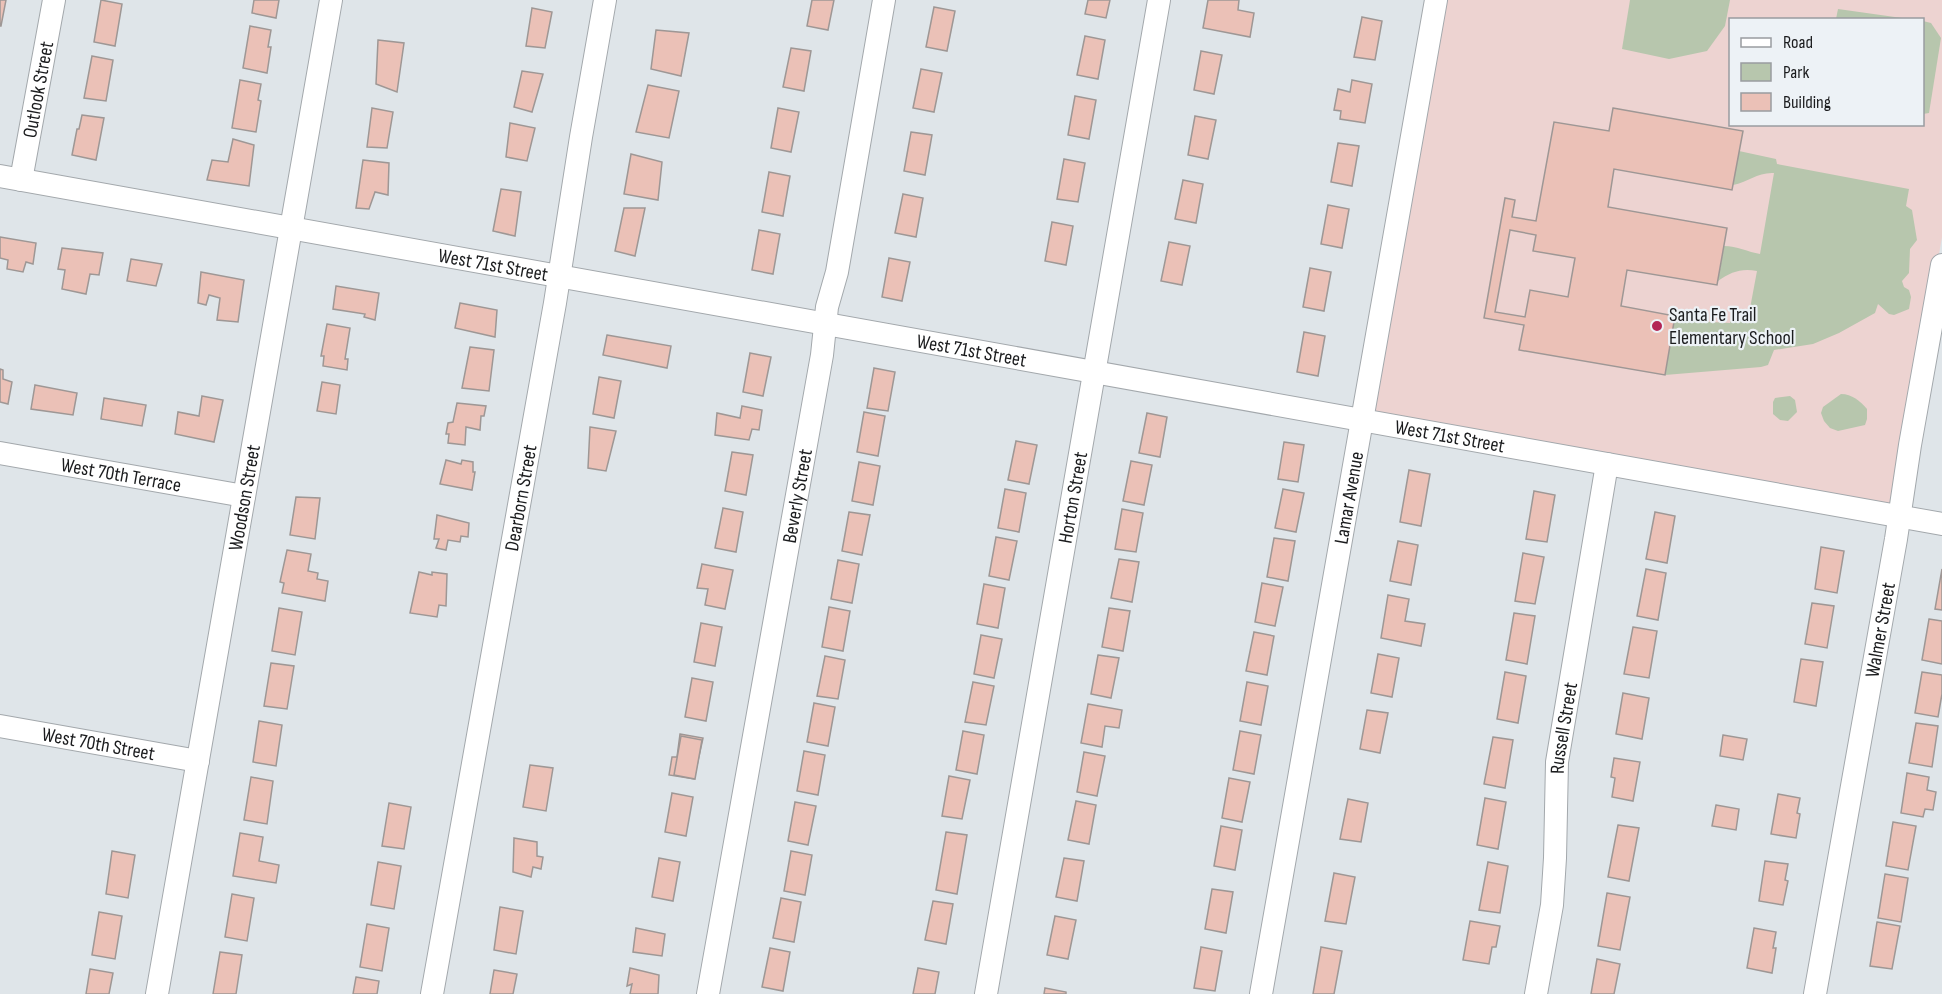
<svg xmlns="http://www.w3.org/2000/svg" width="1942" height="994" font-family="'Sofia Sans Condensed',sans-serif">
<rect width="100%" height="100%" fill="#dfe5e9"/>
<path fill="#edd3d1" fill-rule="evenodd" d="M 1444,0 L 1942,0 L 1942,237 L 1894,510 L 1373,415 ZM 1730,20 L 1922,20 L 1922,124 L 1730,124 Z"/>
<g fill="#b7c6ad">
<polygon points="1630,0 1730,0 1725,26 1707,51 1669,59 1622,49"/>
<polygon points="1838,9 1909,19 1836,19"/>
<polygon points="1923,21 1931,23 1941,38 1929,113 1923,114"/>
<path d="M 1739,151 L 1776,159 L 1777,164 L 1909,189 L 1906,206 L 1912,210 L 1917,240 L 1910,249 L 1909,273 L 1902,281 L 1904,287 L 1909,290 L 1911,297 L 1909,309 L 1894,315 L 1889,314 L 1878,304 L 1875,313 L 1839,333 L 1813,344 L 1774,350 L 1768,365 L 1761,367 L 1665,375 L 1674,320 L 1730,323 L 1732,317 L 1748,319 L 1757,271 C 1741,268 1731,272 1718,281 L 1724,246 C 1737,246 1748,252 1760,254 L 1774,173 C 1758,172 1748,182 1733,185 Z"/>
<path d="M 1841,394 C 1852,394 1860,401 1867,409 L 1867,419 L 1865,425 L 1838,431 L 1830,428 L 1824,421 L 1821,413 L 1823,407 Z"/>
<polygon points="1790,396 1795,400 1797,412 1788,421 1780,420 1773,414 1773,402 1775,398"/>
</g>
<g fill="#ebc1b7" stroke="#9e9795" stroke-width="1.5" fill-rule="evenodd">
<polygon points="0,0 6,0 1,26 0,26"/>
<polygon points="101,0 122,4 115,46 94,42"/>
<polygon points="254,0 279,0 276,18 252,13"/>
<polygon points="812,0 834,0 828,30 807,26"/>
<polygon points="1088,0 1110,0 1106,18 1085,14"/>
<polygon points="1208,0 1239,0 1238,10 1254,13 1250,37 1203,28"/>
<polygon points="934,7 955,11 947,51 926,47"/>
<polygon points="532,8 552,12 545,48 526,46"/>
<polygon points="1362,17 1382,21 1375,60 1354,57"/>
<polygon points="250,26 271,30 268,47 271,47 267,73 243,68"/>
<polygon points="656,30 689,33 681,76 651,69"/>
<polygon points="1085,36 1105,40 1098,79 1077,75"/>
<polygon points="378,40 404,43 397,92 376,84"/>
<polygon points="791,48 811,51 804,91 783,87"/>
<polygon points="1201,51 1222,55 1214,94 1194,90"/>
<polygon points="92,56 113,60 106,101 84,98"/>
<polygon points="921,69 942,73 934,112 913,108"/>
<polygon points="522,71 543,74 532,112 514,107"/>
<polygon points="240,80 261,84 258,100 261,101 256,132 232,128"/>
<polygon points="1352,80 1372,84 1365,123 1340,119 1341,111 1334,110 1338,89 1350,92"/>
<polygon points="648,85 679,91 669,138 636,132"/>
<polygon points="1075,96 1096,100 1089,139 1068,135"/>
<polygon points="372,108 393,112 387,148 367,147"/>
<polygon points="778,108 799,112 791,152 771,148"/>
<path d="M 1613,108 L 1743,131 L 1732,190 L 1614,169 L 1608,207 L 1727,228 L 1717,285 L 1627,270 L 1621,306 L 1675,316 L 1665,375 L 1519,350 L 1524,325 L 1484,318 L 1505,198 L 1515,200 L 1512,217 L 1536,221 L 1554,122 L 1609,131 ZM 1510,230 L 1536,235 L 1533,251 L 1575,258 L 1568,297 L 1530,290 L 1525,317 L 1495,312 Z"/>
<polygon points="82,115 104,118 96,160 72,155 77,129 79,129"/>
<polygon points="1195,116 1216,120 1208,159 1188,155"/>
<polygon points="510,123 535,128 527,161 506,157"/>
<polygon points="911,132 932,135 925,175 904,171"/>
<polygon points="233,139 254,145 249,186 207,180 212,160 228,162"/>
<polygon points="1338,143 1359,146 1352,186 1331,182"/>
<polygon points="631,154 662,162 658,200 624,194"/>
<polygon points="1064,159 1085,163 1078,202 1057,199"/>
<polygon points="363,160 389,163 388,195 375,192 369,209 356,208"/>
<polygon points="769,172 790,176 783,216 762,212"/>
<polygon points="1183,180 1203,184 1196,223 1175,219"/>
<polygon points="501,189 521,192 515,236 493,231"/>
<polygon points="903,194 923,198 916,237 895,233"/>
<polygon points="1328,205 1349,209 1342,248 1321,244"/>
<polygon points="624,208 645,208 635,256 615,251"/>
<polygon points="1052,222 1073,226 1066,265 1045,261"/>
<polygon points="759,230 780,234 773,274 752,270"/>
<polygon points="0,237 36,243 33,264 26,262 23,272 7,269 8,260 0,258"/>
<polygon points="1169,242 1190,246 1182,285 1161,281"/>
<polygon points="62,248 103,253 99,275 90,274 86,294 62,289 65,270 58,269"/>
<polygon points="889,258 910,262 902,301 882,297"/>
<polygon points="131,259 162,264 156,286 127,281"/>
<polygon points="1310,268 1331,272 1324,311 1303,307"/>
<polygon points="201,272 244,280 238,322 217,320 220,298 209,295 206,305 198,303"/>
<polygon points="336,286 379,293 375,320 364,317 365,314 333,309"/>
<polygon points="460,303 497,310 495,337 455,328"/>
<polygon points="327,324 350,328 345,359 348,359 347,370 323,366 324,356 321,356"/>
<polygon points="1304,332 1325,336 1318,376 1297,372"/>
<polygon points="607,335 671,346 667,368 603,355"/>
<polygon points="470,347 494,350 489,391 462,388"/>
<polygon points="750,353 771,357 763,396 743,392"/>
<polygon points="874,368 895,372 888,411 867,408"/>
<polygon points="0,369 3,370 3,379 12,382 8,404 0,402"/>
<polygon points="599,377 621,381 614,418 593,414"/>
<polygon points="322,382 340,385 336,414 317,411"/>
<polygon points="35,385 77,393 73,415 31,409"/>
<polygon points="202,396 223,400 214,442 175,434 178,412 199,416"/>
<polygon points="104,398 146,405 142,426 101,419"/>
<polygon points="457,403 486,406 484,416 481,416 480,430 466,427 465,445 448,443 449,434 446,434 448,423 453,422"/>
<polygon points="742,406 762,410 759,430 752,429 749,440 715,435 717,413 740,418"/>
<polygon points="864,412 885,416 878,456 857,452"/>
<polygon points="1147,413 1167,417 1160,457 1139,453"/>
<polygon points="590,427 616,431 606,471 588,468"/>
<polygon points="1016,441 1037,445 1029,484 1008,480"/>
<polygon points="1284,442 1304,445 1298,482 1278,479"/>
<polygon points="732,452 753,455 746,495 725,491"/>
<polygon points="446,460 461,464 462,460 473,462 473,472 475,472 472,490 440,484"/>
<polygon points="1131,461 1152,465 1144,505 1123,501"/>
<polygon points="859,462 880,466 873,505 852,501"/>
<polygon points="1409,470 1430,474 1421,526 1400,522"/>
<polygon points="1005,489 1026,493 1019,532 998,528"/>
<polygon points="1283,489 1304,493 1296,532 1275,528"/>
<polygon points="1534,491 1555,495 1547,542 1526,539"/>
<polygon points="296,497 320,498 315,539 290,535"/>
<polygon points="723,508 743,512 736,552 715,548"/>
<polygon points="1122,509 1143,513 1136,552 1115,549"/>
<polygon points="849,512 870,515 862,555 842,551"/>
<polygon points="1655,512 1675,516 1667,563 1646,559"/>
<polygon points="437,515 469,523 468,537 461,536 460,542 448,540 446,550 436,548 439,539 434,539"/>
<polygon points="996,537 1017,541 1009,580 989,576"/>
<polygon points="1274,538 1295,541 1288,581 1267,577"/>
<polygon points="1398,541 1418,545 1411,585 1390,581"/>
<polygon points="1821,547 1844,551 1837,593 1815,589"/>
<polygon points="287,550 311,554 308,571 318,573 317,579 328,581 325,601 282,593 284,583 280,582"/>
<polygon points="1523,553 1544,557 1535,604 1515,601"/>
<polygon points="1119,559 1139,562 1132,602 1111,598"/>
<polygon points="838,560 859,564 852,603 831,599"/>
<polygon points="702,564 733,570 725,609 705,605 708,589 697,588"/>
<polygon points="1646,569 1666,573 1658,620 1637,616"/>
<polygon points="1942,569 1942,610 1935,609"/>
<polygon points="419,572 432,575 432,572 447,574 446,606 439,605 437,617 410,613"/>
<polygon points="1262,583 1283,587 1275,626 1255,622"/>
<polygon points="984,584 1005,588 998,628 977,624"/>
<polygon points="1388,595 1409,599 1405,621 1425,624 1421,646 1381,638"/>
<polygon points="1812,603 1834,606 1827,648 1805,644"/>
<polygon points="829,607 850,611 843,651 822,647"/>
<polygon points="279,608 302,612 295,655 272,651"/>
<polygon points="1109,608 1130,611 1123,651 1102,647"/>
<polygon points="1514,613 1535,616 1527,664 1506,660"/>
<polygon points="1929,619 1942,621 1942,664 1922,660"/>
<polygon points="701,623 722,627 715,666 694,662"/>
<polygon points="1633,627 1657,631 1649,678 1624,674"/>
<polygon points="1254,632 1274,636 1267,675 1246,671"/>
<polygon points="981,635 1002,639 994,678 974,674"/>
<polygon points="1378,654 1399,658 1392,697 1371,693"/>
<polygon points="1098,655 1119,658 1111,698 1091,694"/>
<polygon points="825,656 845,660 838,699 817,696"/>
<polygon points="1801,659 1823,662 1816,706 1794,702"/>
<polygon points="271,663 294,666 287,709 264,706"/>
<polygon points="1505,672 1526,676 1518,723 1497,719"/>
<polygon points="1922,672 1942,675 1942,694 1938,717 1915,713"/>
<polygon points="692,678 713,682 706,721 685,717"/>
<polygon points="973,682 994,686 986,725 965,722"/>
<polygon points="1247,682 1268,686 1261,725 1240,721"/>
<polygon points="1623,693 1649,698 1642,739 1616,734"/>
<polygon points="814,703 835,707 828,746 807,742"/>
<polygon points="1088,704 1122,710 1119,728 1105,726 1102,747 1081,743"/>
<polygon points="1367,710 1388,713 1380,753 1360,749"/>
<polygon points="259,721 282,725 276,766 253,762"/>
<polygon points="1916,723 1938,726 1932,767 1909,763"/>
<polygon points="963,731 984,735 977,774 956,770"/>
<polygon points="1240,731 1261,735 1254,774 1233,770"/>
<polygon points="680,734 703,738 694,779 669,775 672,757 677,757"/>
<polygon points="1723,735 1747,739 1743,760 1720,756"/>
<polygon points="681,736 702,740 695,779 674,775"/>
<polygon points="1493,737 1513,740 1505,788 1484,784"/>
<polygon points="804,751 825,755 818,795 797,791"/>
<polygon points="1084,752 1105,756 1097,796 1077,792"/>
<polygon points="1614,758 1640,762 1633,801 1612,797 1615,778 1611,777"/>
<polygon points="530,765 553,768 546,811 523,807"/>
<polygon points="1907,773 1929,777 1927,790 1936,792 1933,810 1925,809 1923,817 1901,813"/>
<polygon points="949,776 970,780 962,819 942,816"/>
<polygon points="251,777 273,781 267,824 244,820"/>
<polygon points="1229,778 1250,782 1242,822 1222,818"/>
<polygon points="672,793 693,797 686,836 665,832"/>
<polygon points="1778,794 1800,798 1797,813 1800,814 1796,838 1771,834"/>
<polygon points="1485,798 1506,802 1498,849 1477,845"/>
<polygon points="1348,799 1368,803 1361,842 1340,839"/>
<polygon points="1076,801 1096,805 1089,844 1068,840"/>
<polygon points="795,802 816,806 808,845 788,841"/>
<polygon points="389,803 411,807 404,849 382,846"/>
<polygon points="1716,805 1739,809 1736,830 1712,826"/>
<polygon points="1893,822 1916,826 1908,870 1886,866"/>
<polygon points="1618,825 1639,828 1629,881 1608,877"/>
<polygon points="1221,826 1242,830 1235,870 1214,866"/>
<polygon points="946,832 967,835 957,894 936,890"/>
<polygon points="240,833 263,837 259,861 279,865 276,883 233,876"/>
<polygon points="514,838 537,842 537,856 543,857 541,869 533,867 531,877 513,872"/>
<polygon points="112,851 135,855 128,898 106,894"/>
<polygon points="791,851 812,855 805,895 784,891"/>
<polygon points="659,858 680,862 673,901 652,897"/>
<polygon points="1064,858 1084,861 1077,901 1056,897"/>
<polygon points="1765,861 1788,864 1785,880 1788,881 1783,905 1759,901"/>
<polygon points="378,862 401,866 394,909 371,905"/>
<polygon points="1488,862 1508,866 1500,913 1479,910"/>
<polygon points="1334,873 1355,877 1346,924 1325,921"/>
<polygon points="1885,874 1908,878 1901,922 1878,918"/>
<polygon points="1212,889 1233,892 1226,933 1205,929"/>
<polygon points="1607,893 1630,897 1620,950 1598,946"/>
<polygon points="232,894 254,898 247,941 225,937"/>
<polygon points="781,898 801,902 794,942 773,938"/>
<polygon points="933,901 953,904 946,944 925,940"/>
<polygon points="500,907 523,911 516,954 494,950"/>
<polygon points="99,912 122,916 115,959 92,955"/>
<polygon points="1055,916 1076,920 1068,959 1047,955"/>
<polygon points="1470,921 1500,926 1496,947 1492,947 1489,964 1463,960"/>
<polygon points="1877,922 1900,926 1892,969 1870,966"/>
<polygon points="367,924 389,928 382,971 360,967"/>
<polygon points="636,928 665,934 662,956 633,952"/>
<polygon points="1754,928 1776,932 1773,948 1776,948 1772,973 1747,968"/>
<polygon points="1201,947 1222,951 1215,991 1194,988"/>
<polygon points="1321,947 1342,951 1334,994 1313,994"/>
<polygon points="770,948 790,952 783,991 762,987"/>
<polygon points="220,952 242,955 236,994 213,994"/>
<polygon points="1597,959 1620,964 1614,994 1591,994"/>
<polygon points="630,968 659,975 658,994 630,994 632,984 627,986"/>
<polygon points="918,968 939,972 935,994 913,994"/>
<polygon points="90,969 113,973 109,994 86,994"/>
<polygon points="494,970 517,974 513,994 490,994"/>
<polygon points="356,977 379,981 377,994 353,994"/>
<polygon points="1045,988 1066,992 1066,994 1044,994"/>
</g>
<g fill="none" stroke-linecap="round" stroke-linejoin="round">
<defs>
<g id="minor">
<path id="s1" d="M 0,176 L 1942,524"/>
<path id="s2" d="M 21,180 L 54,0"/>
<path id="s3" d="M 0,453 L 244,496"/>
<path id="s4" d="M 0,726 L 198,761"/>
<path id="s5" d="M 157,994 L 331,0"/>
<path id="s6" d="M 432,994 L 555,303 L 581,137 L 605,0"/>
<path id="s7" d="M 708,994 L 822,355 L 827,307 L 837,272 L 884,0"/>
<path id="s8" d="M 986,994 L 1159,0"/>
<path id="s9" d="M 1261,994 L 1436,0"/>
<path id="s10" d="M 1536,994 L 1552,905 L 1555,858 L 1557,762 L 1607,464"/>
<path id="s11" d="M 1815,994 L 1896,539 L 1910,445 L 1942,265"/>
</g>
</defs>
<use href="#minor" stroke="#a3a8ac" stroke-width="24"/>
<use href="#minor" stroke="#fff" stroke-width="22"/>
</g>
<circle fill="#b32454" stroke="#edf2f6" stroke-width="2" cx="1657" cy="326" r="6"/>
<g text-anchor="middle" stroke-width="4.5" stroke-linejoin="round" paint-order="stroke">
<g font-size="20" fill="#1b1c1e" stroke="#edf2f6">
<text dy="7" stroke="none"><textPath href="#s2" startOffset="92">Outlook Street</textPath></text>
<text dy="7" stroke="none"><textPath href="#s1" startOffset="501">West 71st Street</textPath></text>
<text dy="7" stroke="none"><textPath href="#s1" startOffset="987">West 71st Street</textPath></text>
<text dy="7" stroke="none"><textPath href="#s1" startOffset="1473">West 71st Street</textPath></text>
<text dy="7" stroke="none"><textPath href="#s3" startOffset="123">West 70th Terrace</textPath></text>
<text dy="7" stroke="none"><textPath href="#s5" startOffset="504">Woodson Street</textPath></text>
<text dy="7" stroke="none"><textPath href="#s6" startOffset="504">Dearborn Street</textPath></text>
<text dy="7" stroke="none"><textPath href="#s7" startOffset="506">Beverly Street</textPath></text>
<text dy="7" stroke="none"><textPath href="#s8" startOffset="504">Horton Street</textPath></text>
<text dy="7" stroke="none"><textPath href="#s9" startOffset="504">Lamar Avenue</textPath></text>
<text dy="7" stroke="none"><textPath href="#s11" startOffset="370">Walmer Street</textPath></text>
<text dy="7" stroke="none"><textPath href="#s10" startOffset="268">Russell Street</textPath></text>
<text dy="7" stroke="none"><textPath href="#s4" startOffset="100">West 70th Street</textPath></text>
</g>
<g font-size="20" fill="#1b1c1e" stroke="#edf2f6" text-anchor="start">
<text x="1669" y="321">Santa Fe Trail<tspan x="1669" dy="23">Elementary School</tspan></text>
</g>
</g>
<rect x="1729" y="18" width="195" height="108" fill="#edf2f6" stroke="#999ca0" stroke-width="1.5"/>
<rect x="1741" y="38" width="30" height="9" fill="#ffffff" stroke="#999ca0" stroke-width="1.5"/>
<text x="1783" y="48" font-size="18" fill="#1b1c1e">Road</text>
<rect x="1741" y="63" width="30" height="18" fill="#b7c6ad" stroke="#999ca0" stroke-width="1.5"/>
<text x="1783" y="78" font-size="18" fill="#1b1c1e">Park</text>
<rect x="1741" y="93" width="30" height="18" fill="#ebc1b7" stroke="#999ca0" stroke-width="1.5"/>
<text x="1783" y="108" font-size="18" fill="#1b1c1e">Building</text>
</svg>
